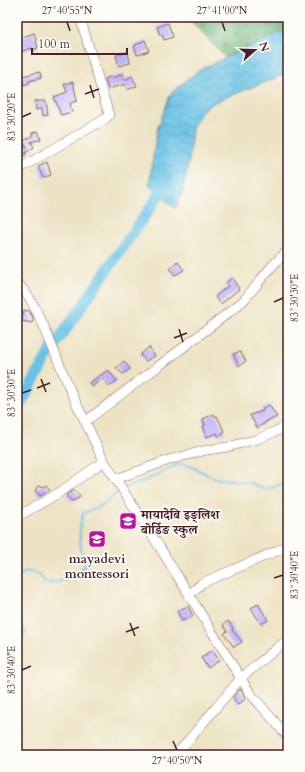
<svg xmlns="http://www.w3.org/2000/svg" width="305" height="772" font-family="Cardo,'Noto Serif Devanagari',serif">
<defs>
<pattern id="forest-firs" width="22" height="20" patternUnits="userSpaceOnUse"><rect width="22" height="20" fill="#6cb379"/><path d="M5 1l3.5 6h-7zM16 11l3.5 6h-7z" fill="#5b9163"/></pattern>
<pattern id="water-waves" width="16" height="10" patternUnits="userSpaceOnUse"><rect width="16" height="10" fill="#69c2e6"/><path d="M0 5q4-4 8 0t8 0" fill="none" stroke="#5da6c5"/></pattern>
<pattern id="building-back-hatch" width="6" height="6" patternUnits="userSpaceOnUse"><rect width="6" height="6" fill="#c3b8fe"/><path d="M-1 5l2 2M0 0l6 6M5-1l2 2" fill="none" stroke="#a99eda"/></pattern>
</defs>
<rect width="100%" height="100%" fill="#fdfcf7"/>
<filter id="ink" filterUnits="userSpaceOnUse"><feTurbulence type="fractalNoise" baseFrequency=".025" numOctaves="2"/><feDisplacementMap in="SourceGraphic" scale="8" xChannelSelector="R" yChannelSelector="G"/><feConvolveMatrix kernelMatrix="1 2 1 2 8 2 1 2 1" color-interpolation-filters="sRGB"/></filter>
<filter id="wash" filterUnits="userSpaceOnUse"><feTurbulence type="fractalNoise" baseFrequency=".012" numOctaves="4" result="noise"/><feDisplacementMap in="SourceGraphic" scale="16" xChannelSelector="R" yChannelSelector="G"/><feGaussianBlur stdDeviation="0.9" result="paint"/><feColorMatrix in="noise" values="0 0 0 0 0 0 0 0 0 0 0 0 0 0 0 0 0 1.4 0 .05"/><feComposite in="paint" operator="in"/></filter>
<g filter="url(#wash)">
<rect width="100%" height="100%" fill="#ede3c4"/>
<polygon fill="url(#forest-firs)" stroke="#5b6952" points="203,17 288,17 288,31 282,32 225,57 191,21"/>
<polygon fill="url(#water-waves)" stroke="#5a7088" points="288,31 288,73 217,101 203,109 192,128 189,160 183,191 175,208 149,185 157,130 171,93 193,75 203,68 282,32"/>
<g fill="none" stroke-linecap="round" stroke-linejoin="round">
<g stroke="#69c2e6" stroke-width="2">
<polyline points="124,488 144,481 179,464 190,466 215,478 251,483 263,489 274,487 288,482"/>
<path d="M 17,578 L 26,571 L 39,574 L 46,583 C 62,582 72,579 83,567 L 86,568 C 80,549 77,533 83,513 L 99,507 L 121,490"/>
<polyline points="17,618 20,620 25,632 20,638 17,639"/>
</g>
<polyline stroke="#69c2e6" stroke-width="11" points="17,411 48,355 159,195 161,180"/>
</g>
<g id="blocks">
<g fill="url(#building-back-hatch)">
<polygon points="168,23 173,37 164,40 162,34 160,35 157,27"/>
<polygon points="34,33 38,48 32,50 32,48 17,53 17,39"/>
<polygon points="145,40 149,51 137,55 134,46"/>
<polygon points="128,52 130,63 119,66 116,55"/>
<polygon points="40,72 41,78 29,81 29,83 24,85 22,76"/>
<polygon points="123,74 125,80 132,76 137,86 127,90 125,84 108,89 105,79 112,76 112,78"/>
<polygon points="73,82 77,101 70,103 72,112 61,115 54,97 67,92 64,84"/>
<polygon points="35,101 46,101 48,115 43,116 42,108 36,110"/>
<polygon points="38,131 41,139 31,142 34,147 25,153 26,155 17,157 17,151 27,147 25,144 20,146 19,144 32,136 32,133"/>
<polygon points="47,162 51,175 43,178 38,166"/>
<polygon points="177,261 184,270 175,275 170,269"/>
<polygon points="232,278 239,289 221,304 215,297 228,286 226,283"/>
<polygon points="24,310 29,311 33,318 32,323 22,321"/>
<polygon points="149,347 155,356 146,361 140,355"/>
<polygon points="240,352 246,361 239,366 233,354"/>
<polygon points="124,361 130,369 123,374 116,368"/>
<polygon points="108,370 117,381 109,386 102,378 92,387 89,383"/>
<polygon points="269,405 277,417 265,422 265,423 257,428 250,415 263,411 262,409"/>
<polygon points="214,414 215,417 217,416 225,433 218,436 217,433 207,437 203,426 205,426 203,419"/>
<polygon points="40,485 43,487 46,485 50,490 40,496 35,490"/>
<polygon points="74,490 80,497 72,502 66,495"/>
<polygon points="258,604 268,620 261,624 251,608"/>
<polygon points="188,606 193,616 182,621 177,611"/>
<polygon points="228,621 233,628 232,630 242,642 234,647 224,634 227,631 223,625"/>
<polygon points="212,650 219,660 208,668 201,658"/>
<polygon points="240,689 246,698 238,705 233,697"/>
</g>
</g>
</g>
<g filter="url(#ink)">
<use href="#blocks" fill-opacity="0" stroke="#836461" stroke-width="1"/>
<g fill="none" stroke-linecap="round" stroke-linejoin="round">
<defs>
<g id="minor">
<polyline points="17,170 105,119 109,115 80,17"/>
<polyline points="17,282 29,297 43,324 71,392 104,461 157,543 250,693 288,737"/>
<path d="M 86,421 C 138,381 192,342 243,301 C 247,297 251,291 255,287 C 265,274 275,261 288,251"/>
<polyline points="116,479 172,459 207,450 227,447 258,439 288,426"/>
<polyline points="17,517 57,494 104,461"/>
<polyline points="189,595 202,583 288,546"/>
<polyline points="176,755 241,678 288,639"/>
</g>
</defs>
<use href="#minor" stroke="#836461" stroke-width="10"/>
<use href="#minor" stroke="#fff" stroke-width="9"/>
</g>
</g>
<path fill="none" stroke="#4a1f2b" stroke-width="1.5" d="M 67,22 L 70,31M 222,22 L 225,31M 90,85 L 94,98M 85,94 L 99,89M 22,117 L 31,113M 274,302 L 283,298M 179,329 L 183,342M 174,338 L 187,333M 41,379 L 46,392M 37,388 L 50,383M 22,393 L 31,390M 274,578 L 283,575M 130,623 L 135,636M 126,632 L 139,627M 22,670 L 31,666M 173,741 L 177,750"/>
<defs>
<symbol id="school-square" viewBox="-11 -11 22 22"><rect x="-9" y="-9" width="18" height="18" rx="4" fill="#b5179e" stroke="#fdfcf7"/><path d="M0-5L7-2L0 1L-7-2ZM-4 1L0 2.5L4 1V4Q0 6-4 4Z" fill="#fff"/></symbol>
</defs>
<g fill-rule="evenodd">
<use href="#school-square" x="118" y="511" width="20" height="20"/>
<use href="#school-square" x="87" y="529" width="20" height="20"/>
</g>
<g text-anchor="middle" stroke-width="3.5" stroke-linejoin="round" paint-order="stroke">
<g font-size="13" font-weight="bold" fill="#4a1f2b" stroke="#fdfcf7" text-anchor="start">
<text x="141" y="519">मायादेबि इङ्लिश<tspan x="141" dy="15">बोर्डिङ स्कुल</tspan></text>
<text x="97" y="563" text-anchor="middle">mayadevi<tspan x="97" dy="15">montessori</tspan></text>
</g>
</g>
<rect width="305" height="772" fill="none" stroke="#fdfcf7" stroke-width="44"/>
<g transform="translate(255 50) rotate(70)" stroke="#fdfcf7" stroke-width="3" paint-order="stroke">
<path d="M0-3L7 15L0 10L-7 15Z" fill="#4a1f2b"/>
<text y="-6" font-size="11" font-weight="bold" text-anchor="middle" fill="#4a1f2b">N</text>
</g>
<path d="M32 48v6h95v-6" fill="none" stroke="#4a1f2b" stroke-width="2"/>
<text x="38" y="48" font-size="12" fill="#4a1f2b" stroke="#fdfcf7" stroke-width="3" paint-order="stroke">100 m</text>
<rect x="22" y="22" width="261" height="728" fill="none" stroke="#4a1f2b" stroke-width="1.5"/>
<g font-size="10" text-anchor="middle" fill="#4a1f2b">
<text x="67" y="14">27°40'55"N</text>
<text x="222" y="14">27°41'00"N</text>
<text transform="translate(11 117) rotate(-90)" y="4">83°30'20"E</text>
<text transform="translate(294 298) rotate(-90)" y="4">83°30'30"E</text>
<text transform="translate(11 393) rotate(-90)" y="4">83°30'30"E</text>
<text transform="translate(294 575) rotate(-90)" y="4">83°30'40"E</text>
<text transform="translate(11 670) rotate(-90)" y="4">83°30'40"E</text>
<text x="177" y="764">27°40'50"N</text>
</g>
</svg>
